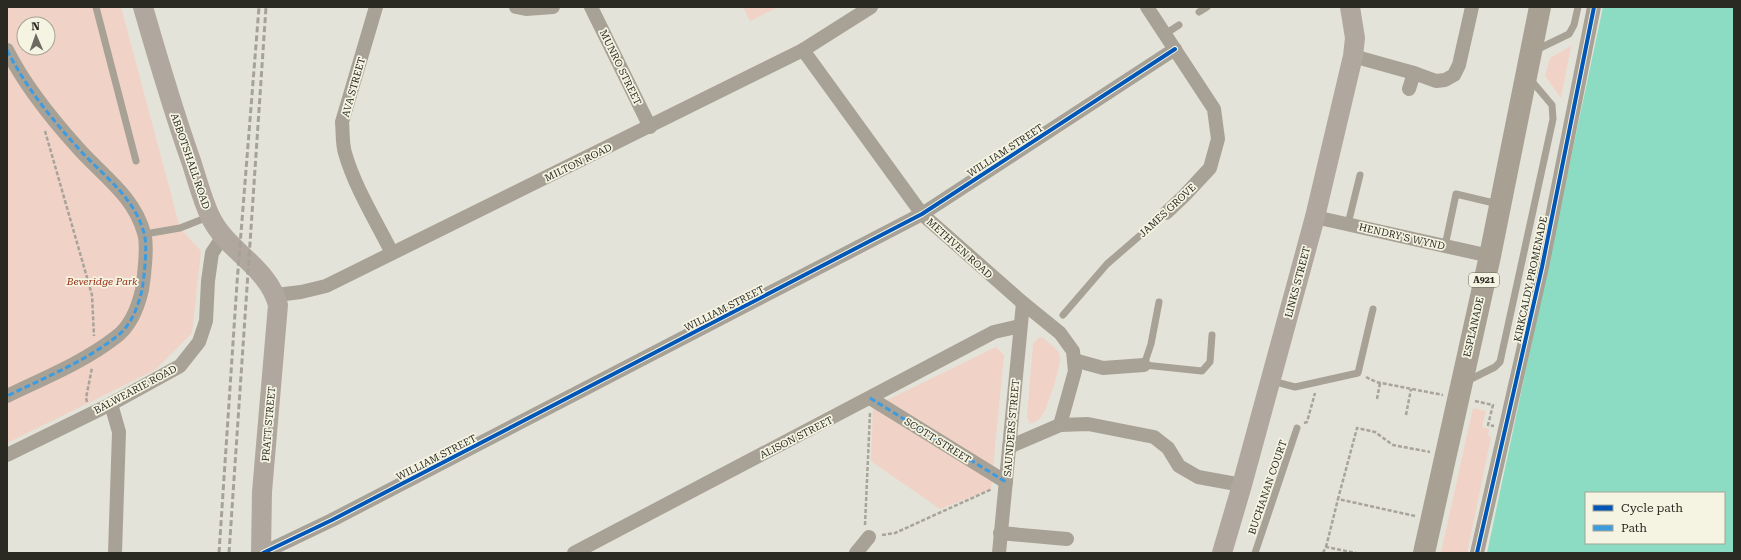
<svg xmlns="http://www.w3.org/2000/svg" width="1741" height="560" font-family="'Roboto Serif',serif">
<rect width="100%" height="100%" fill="#e4e3d9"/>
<g fill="#f1d2c6" fill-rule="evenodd">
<path d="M 7,7 L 121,7 L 180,228 L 201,251 L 192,333 L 155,370 L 7,443 ZM 24,24 L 48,24 L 48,48 L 24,48 Z"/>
<polygon points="743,7 778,7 750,21"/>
<polygon points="1571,46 1561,98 1545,76 1550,58"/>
<path d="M 1042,337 C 1047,342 1057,348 1060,355 C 1062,364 1047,410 1041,417 C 1038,421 1034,423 1030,423 L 1027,417 L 1033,344 L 1038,338 Z"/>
<polygon points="996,347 1004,355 991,489 940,509 871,461 873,407"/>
<polygon points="1473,408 1486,411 1482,427 1489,429 1488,436 1491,437 1467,553 1441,553"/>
</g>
<path fill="#8bdcc3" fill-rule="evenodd" d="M 1603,7 L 1734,7 L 1734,553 L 1487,553 ZM 1586,493 L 1724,493 L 1724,543 L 1586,543 Z"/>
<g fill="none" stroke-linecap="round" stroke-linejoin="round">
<g stroke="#a8a39b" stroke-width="2.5" stroke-dasharray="4 2" stroke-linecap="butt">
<polyline points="45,131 92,295 94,336"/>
<polyline points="1366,377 1376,382 1443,395"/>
<polyline points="1377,399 1380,383"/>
<polyline points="1475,401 1493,405 1488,425 1494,426"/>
<polyline points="87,402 86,398 92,368"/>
<polyline points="1406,415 1411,389"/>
<polyline points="1304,423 1307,422 1315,393"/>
<polyline points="1415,516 1338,499 1357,428 1375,432 1393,445 1430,452"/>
<polyline points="865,525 870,413"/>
<polyline points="882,535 895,533 992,489"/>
<polyline points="1326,547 1338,499"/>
<polyline points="1323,553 1326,547 1356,553"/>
</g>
<g stroke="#a8a196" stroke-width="7">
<polyline points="96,7 136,161"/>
<polyline points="1199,12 1207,7"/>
<polyline points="1165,34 1179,25"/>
<polyline points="1536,50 1569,34 1574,25 1578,7"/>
<polyline points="1348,224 1360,175"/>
<polyline points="145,234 180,228 208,217"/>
<polyline points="1445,246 1456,194 1498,204"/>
<polyline points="1159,302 1151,344 1144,365 1202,371 1210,362 1212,335"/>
<polyline points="1063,315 1107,264 1166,213"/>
<polyline points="1272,381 1295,387 1358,373 1373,309"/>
<polyline points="1467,381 1495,367 1500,362 1553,119 1552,105 1530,79"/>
<polyline points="1255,553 1297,428"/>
</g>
<g stroke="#a8a196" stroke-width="14">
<path d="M 376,7 L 342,122 C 343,132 342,143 345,153 C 355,188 376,221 392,253"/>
<polyline points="516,7 526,9 553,7"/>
<polyline points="591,7 650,127"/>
<polyline points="1147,7 1214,109 1218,139 1210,168 1184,196 1166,213"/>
<path d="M 7,50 C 25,86 50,117 78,148 C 102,175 134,196 144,233 C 148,244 144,278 142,290 C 138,307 131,326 116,337 C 84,362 44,378 7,396"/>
<polyline points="803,50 922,214 1023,303 1060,333 1073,351 1075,371 1060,425"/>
<polyline points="1353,56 1414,73"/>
<polyline points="1409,89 1414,73 1436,81 1445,80 1454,75 1459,65 1472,7"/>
<polyline points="1315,217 1490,256"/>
<polyline points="276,295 301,292 326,286 803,50 871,7"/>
<polyline points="1074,360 1103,368 1144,365"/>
<polyline points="870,398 1006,482"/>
<polyline points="111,404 119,432 115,553"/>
<polyline points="1009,447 1060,425 1088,424 1154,437 1168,448 1179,466 1198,477 1242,485"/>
<polyline points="7,455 111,404 180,366 199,342 206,321 208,281 212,253 224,235"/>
<polyline points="1000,533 1067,539"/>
<polyline points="263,553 332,520 922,214 1175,49"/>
<polyline points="574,553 994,332 1020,326"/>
<polyline points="856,553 869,537"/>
<polyline points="999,553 1023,303"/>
<polyline points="1477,553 1542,267 1594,7"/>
</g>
<g stroke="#b0a89e" stroke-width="20">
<path d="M 143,7 C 158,59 173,110 191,161 C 197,179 202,199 210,216 C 226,251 268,266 278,305 L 262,492 L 261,553"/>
<polyline points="1222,553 1242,485 1315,217 1353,56 1355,38 1350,7"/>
</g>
<polyline stroke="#a8a193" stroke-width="22" points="1424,553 1490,256 1540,7"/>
<g stroke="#a7a299" stroke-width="3" stroke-dasharray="6 3" stroke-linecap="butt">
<polyline points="219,553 237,283 259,7"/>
<polyline points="229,553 266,7"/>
</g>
<g stroke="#3d9ce0" stroke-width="3" stroke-dasharray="6 3" stroke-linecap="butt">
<path d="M 7,50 C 25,86 50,117 78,148 C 102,175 134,196 144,233 C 148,244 144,278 142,290 C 138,307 131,326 116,337 C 84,362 44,378 7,396"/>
<polyline points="870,398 1006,482"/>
</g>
<defs>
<g id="cycleway">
<polyline points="263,553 332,520 922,214 1175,49"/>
<polyline points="1477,553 1542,267 1594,7"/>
</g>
</defs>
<use href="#cycleway" stroke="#f5f4e2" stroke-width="6"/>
<use href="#cycleway" stroke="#0057b8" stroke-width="4"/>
</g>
<g text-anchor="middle" stroke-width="3.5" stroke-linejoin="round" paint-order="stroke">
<rect fill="#f5f4e2" stroke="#67675c" stroke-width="1" x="1469" y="273" width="30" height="14" rx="3"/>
<g font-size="9" font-weight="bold" fill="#2a2a23">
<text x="1484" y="283">A921</text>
</g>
<g font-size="10" fill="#2a2a23" stroke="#f5f4e2">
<text transform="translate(621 67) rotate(64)" y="4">MUNRO STREET</text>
<text transform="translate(353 87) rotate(-74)" y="4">AVA STREET</text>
<text transform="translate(1005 150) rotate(-33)" y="4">WILLIAM STREET</text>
<text transform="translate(191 161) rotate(71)" y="4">ABBOTSHALL ROAD</text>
<text transform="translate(578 162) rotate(-26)" y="4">MILTON ROAD</text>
<text transform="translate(1167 210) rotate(-43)" y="4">JAMES GROVE</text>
<text transform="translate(1402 236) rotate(13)" y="4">HENDRY'S WYND</text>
<text transform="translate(960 248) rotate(42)" y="4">METHVEN ROAD</text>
<text transform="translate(1530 279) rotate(-78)" y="4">KIRKCALDY PROMENADE</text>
<text transform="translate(1297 282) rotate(-75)" y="4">LINKS STREET</text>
<text transform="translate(724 308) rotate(-27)" y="4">WILLIAM STREET</text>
<text transform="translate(1473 327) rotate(-77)" y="4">ESPLANADE</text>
<text transform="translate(135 389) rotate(-28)" y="4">BALWEARIE ROAD</text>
<text transform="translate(268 424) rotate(-85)" y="4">PRATT STREET</text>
<text transform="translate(1011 428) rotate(-85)" y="4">SAUNDERS STREET</text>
<text transform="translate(796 437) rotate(-27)" y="4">ALISON STREET</text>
<text transform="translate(938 440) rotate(32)" y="4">SCOTT STREET</text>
<text transform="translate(436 457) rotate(-27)" y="4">WILLIAM STREET</text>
<text transform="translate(1267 487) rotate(-71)" y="4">BUCHANAN COURT</text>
</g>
<g font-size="10" font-style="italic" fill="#942a10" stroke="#f5f4e2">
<text x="102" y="285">Beveridge Park</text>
</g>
</g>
<rect width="1741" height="560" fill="none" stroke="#2a2a23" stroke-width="16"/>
<rect x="1585" y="492" width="140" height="52" fill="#f5f4e2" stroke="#a4a396"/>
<rect x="1593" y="505" width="20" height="6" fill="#0057b8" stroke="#a4a396"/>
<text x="1621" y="512" font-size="12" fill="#2a2a23">Cycle path</text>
<rect x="1593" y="525" width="20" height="6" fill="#3d9ce0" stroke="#a4a396"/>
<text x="1621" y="532" font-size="12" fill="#2a2a23">Path</text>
<g transform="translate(36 36) rotate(358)"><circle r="19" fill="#f5f4e2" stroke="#a4a396"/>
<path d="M0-3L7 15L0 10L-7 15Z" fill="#6b6b63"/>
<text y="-6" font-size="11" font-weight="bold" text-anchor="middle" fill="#2a2a23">N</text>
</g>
</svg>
